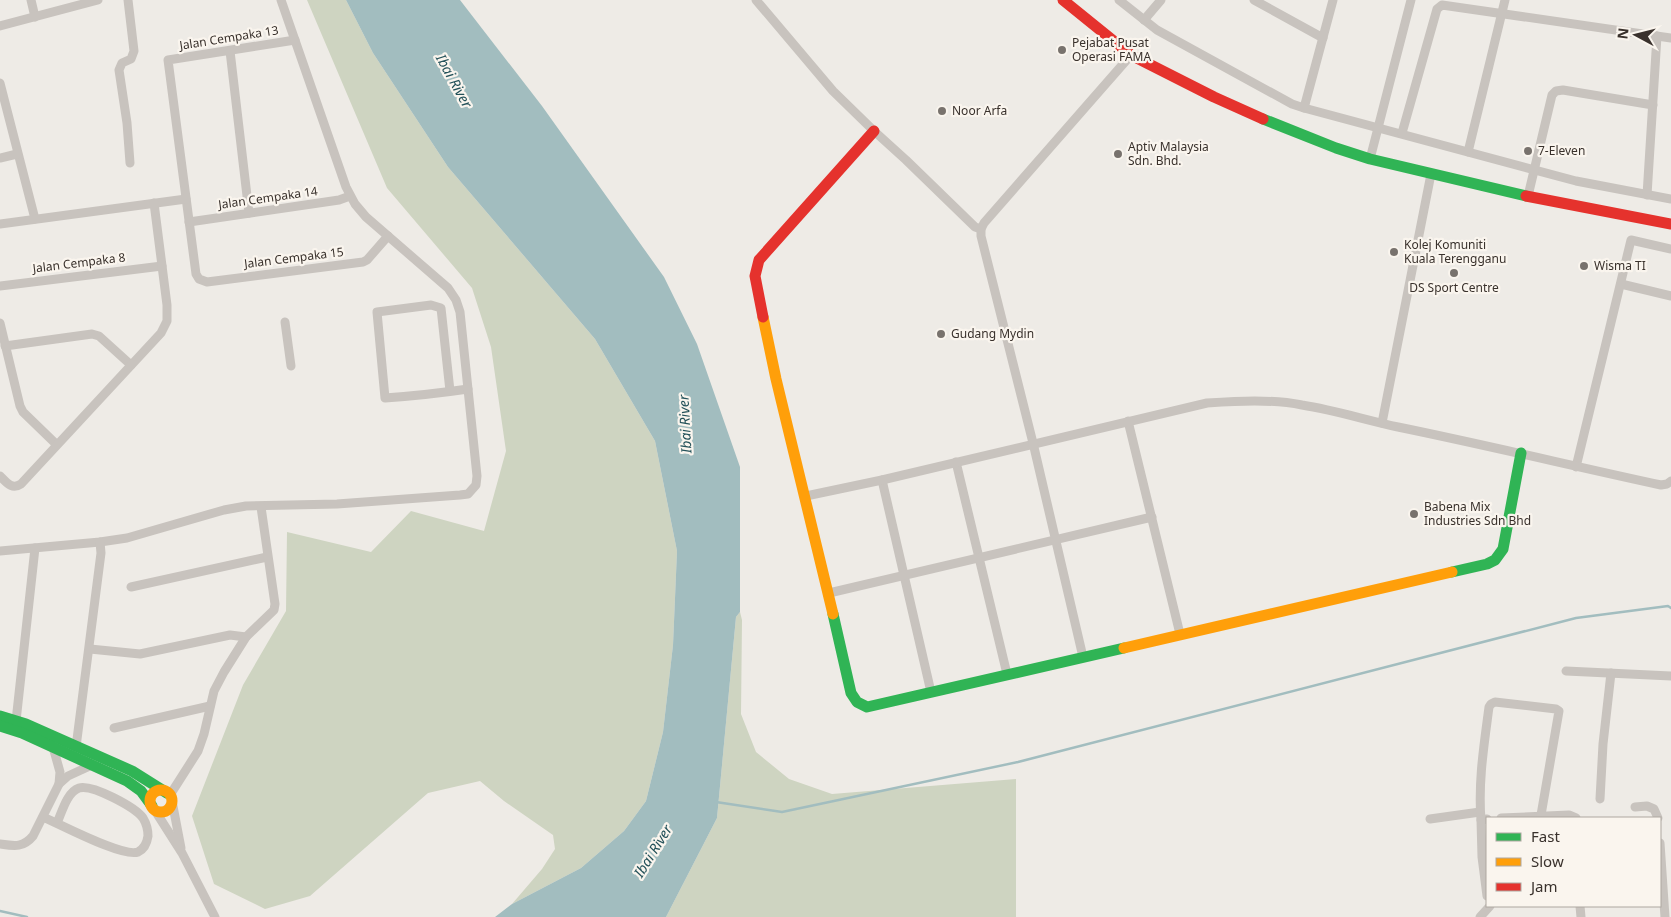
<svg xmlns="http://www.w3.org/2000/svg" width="1671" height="917" font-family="'Noto Sans',sans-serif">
<rect width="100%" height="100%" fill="#eeebe6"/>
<g fill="#ced4c1">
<polygon points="307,0 346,0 373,53 448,167 595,339 655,441 677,551 673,645 663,732 646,801 624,831 581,868 512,904 542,869 555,849 553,835 504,801 480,781 428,793 310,896 265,909 214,884 192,816 243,685 286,611 287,532 371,552 411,511 484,531 506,451 491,347 472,288 387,188"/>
<polygon points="740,612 742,620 741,714 756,752 789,779 832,794 1016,779 1016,917 666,917 717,818 736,617"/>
</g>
<polygon fill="#a2bdbf" points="346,0 460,0 542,106 664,277 697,344 740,467 740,612 736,617 717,818 666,917 495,917 512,904 581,868 624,831 646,801 663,732 673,645 677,551 655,441 595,339 448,167 373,53"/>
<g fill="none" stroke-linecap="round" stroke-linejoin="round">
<g stroke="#a2bdbf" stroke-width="2.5">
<polyline points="716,802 782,812 1018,762 1576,618 1668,606 1671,608"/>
<polyline points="0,911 27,917"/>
</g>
<g stroke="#c8c3be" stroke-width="9">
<polyline points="31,0 35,17"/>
<polyline points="128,0 134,51 131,59 122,63 119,70 127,123 130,163"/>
<polyline points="756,0 833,91 874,131 906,160 975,227 981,229"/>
<polyline points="1119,0 1157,30 1292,104 1304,108 1576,181 1671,199"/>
<polyline points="1254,0 1323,38"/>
<polyline points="1144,20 1161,0"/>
<polyline points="0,26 98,0"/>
<polyline points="295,40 168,60 196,274 199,279 207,282 363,262 367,260 388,236"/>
<polyline points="230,51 249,213"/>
<polyline points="0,83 35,219"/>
<polyline points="1304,108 1333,0"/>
<polyline points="1402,133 1437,9 1442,5 1671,38"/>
<polyline points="1468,152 1505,0"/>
<polyline points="0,158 17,154"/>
<polyline points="1370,159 1411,0"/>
<polyline points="1647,195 1657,36"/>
<polyline points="1528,196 1552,95 1556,91 1563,90 1653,105"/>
<polyline points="189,222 339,200 350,196"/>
<polyline points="0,224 186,199"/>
<polyline points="1621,284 1671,296"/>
<polyline points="0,286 162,266"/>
<polyline points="285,322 291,366"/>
<polyline points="0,323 20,406 23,412 56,444"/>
<polyline points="5,346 92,334 99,336 131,365"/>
<path d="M 450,391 L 441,308 L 431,305 L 377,312 L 385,398 C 413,396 441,393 468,389"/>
<polyline points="1128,421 1180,634"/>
<polyline points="1382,423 1431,174"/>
<polyline points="956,462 1007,674"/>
<polyline points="1576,467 1631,240 1671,249"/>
<path d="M 0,476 C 7,483 12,490 21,484 L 161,333 L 167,321 L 167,305 L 154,203"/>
<polyline points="882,480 931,692"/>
<path d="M 806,496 L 882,480 L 1207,403 C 1238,401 1271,399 1302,405 C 1334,410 1366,420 1398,427 C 1486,445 1573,466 1661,485 L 1667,484 L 1671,481"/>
<polyline points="0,551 100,542 127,538 224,510 246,506 337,504 460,495 468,494 476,485 477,476 460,312 456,300 448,288 366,217 355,204 346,187 281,0"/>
<polyline points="131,587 267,557"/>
<polyline points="829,593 1152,517"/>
<polyline points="90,649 140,654 230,635 246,637"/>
<polyline points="1083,657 1033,443 981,236 981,229 984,223 1131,55"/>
<polyline points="1566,671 1671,676"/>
<polyline points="16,721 35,548"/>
<polyline points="114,728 210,706"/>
<polyline points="53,747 60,772 59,784"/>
<polyline points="76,747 101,553 100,542"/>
<polyline points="170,795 198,751 204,734 214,691 224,672 246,637 274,610 275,604 261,507"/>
<polyline points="1600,799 1603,744 1611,673"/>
<polyline points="172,801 181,848"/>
<polyline points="1635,807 1647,806 1654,809 1658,818"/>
<polyline points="154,809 182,853 215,917"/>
<path d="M 43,817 C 60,824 123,858 138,852 C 144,849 147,843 148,836 C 148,831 146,823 143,818 C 135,807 92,784 79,788 C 67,792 62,812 57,823"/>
<polyline points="1501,818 1569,815 1576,818"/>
<polyline points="1430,819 1480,812"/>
<path d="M 1487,819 L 1481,820 C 1478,782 1484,745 1489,707 L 1491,704 L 1495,702 L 1556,709 L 1559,711 L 1541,815"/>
<polyline points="1481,820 1482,857 1487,896"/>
<polyline points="1660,843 1665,917"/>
<path d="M 0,844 C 14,846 23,848 33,836 L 59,784 L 68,776 L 92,765"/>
<polyline points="1580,906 1581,917"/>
<polyline points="1480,917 1490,906"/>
</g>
<g stroke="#30b455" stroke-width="11">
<polyline points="1263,119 1336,148 1370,159 1526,196"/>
<polyline points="1452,572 1487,564 1495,560 1503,549 1521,453"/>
<polyline points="833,614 851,693 857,702 867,707 1124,648"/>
<polyline points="0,716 26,724 132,771 167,793"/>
<polyline points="0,726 22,733 127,781 141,791 152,806"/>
</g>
<g stroke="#ff9f0a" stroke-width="11">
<polyline points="763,317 776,379 833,614"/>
<polyline points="1124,648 1452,572"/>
<circle cx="161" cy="801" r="11"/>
</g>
<g stroke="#e5322d" stroke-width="11">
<polyline points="1063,0 1131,55 1214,97 1263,119"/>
<polyline points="1526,196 1671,224"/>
<polyline points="763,317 755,276 759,260 874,131"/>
</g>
</g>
<g fill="#78726d" stroke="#faf5ee" stroke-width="2">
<circle cx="1062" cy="50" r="5"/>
<circle cx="942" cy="111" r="5"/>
<circle cx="1528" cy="151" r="5"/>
<circle cx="1118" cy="154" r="5"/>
<circle cx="1394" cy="252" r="5"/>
<circle cx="1584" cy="266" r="5"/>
<circle cx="1454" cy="273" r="5"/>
<circle cx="941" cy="334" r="5"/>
<circle cx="1414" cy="514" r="5"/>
</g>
<g text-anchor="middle" stroke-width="4.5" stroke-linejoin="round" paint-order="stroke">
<g font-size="12" fill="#39312c" stroke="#faf5ee">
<text transform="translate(229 38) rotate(-9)" y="4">Jalan Cempaka 13</text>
<text transform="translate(268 198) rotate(-8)" y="4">Jalan Cempaka 14</text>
<text transform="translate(294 258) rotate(-7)" y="4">Jalan Cempaka 15</text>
<text transform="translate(79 263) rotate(-7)" y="4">Jalan Cempaka 8</text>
</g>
<g font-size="12" fill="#39312c" stroke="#faf5ee" text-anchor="start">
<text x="1072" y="47">Pejabat Pusat<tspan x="1072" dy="14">Operasi FAMA</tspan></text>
<text x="952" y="115">Noor Arfa</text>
<text x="1128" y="151">Aptiv Malaysia<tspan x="1128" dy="14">Sdn. Bhd.</tspan></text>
<text x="1538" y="155">7-Eleven</text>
<text x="1404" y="249">Kolej Komuniti<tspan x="1404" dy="14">Kuala Terengganu</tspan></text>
<text x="1594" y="270">Wisma TI</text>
<text x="1454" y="292" text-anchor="middle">DS Sport Centre</text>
<text x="951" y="338">Gudang Mydin</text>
<text x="1424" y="511">Babena Mix<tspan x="1424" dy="14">Industries Sdn Bhd</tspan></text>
</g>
<g font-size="14" font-style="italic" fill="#235159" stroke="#faf5ee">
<text transform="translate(454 81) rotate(61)" y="5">Ibai River</text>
<text transform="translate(685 424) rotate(-93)" y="5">Ibai River</text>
<text transform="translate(653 851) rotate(-58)" y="5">Ibai River</text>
</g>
</g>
<rect x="1486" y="817" width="175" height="90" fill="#faf5ee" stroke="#ada7a0"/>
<rect x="1496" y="833" width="25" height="8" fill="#30b455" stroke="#ada7a0"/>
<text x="1531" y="842" font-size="15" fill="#39312c">Fast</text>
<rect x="1496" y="858" width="25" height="8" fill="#ff9f0a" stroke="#ada7a0"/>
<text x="1531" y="867" font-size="15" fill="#39312c">Slow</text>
<rect x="1496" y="883" width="25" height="8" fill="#e5322d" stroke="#ada7a0"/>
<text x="1531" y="892" font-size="15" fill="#39312c">Jam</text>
<g transform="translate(1636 35) rotate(277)" stroke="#faf5ee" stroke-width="4" paint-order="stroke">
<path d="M0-4L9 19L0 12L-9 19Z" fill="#39312c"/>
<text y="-8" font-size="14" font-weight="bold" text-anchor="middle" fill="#39312c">N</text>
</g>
</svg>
